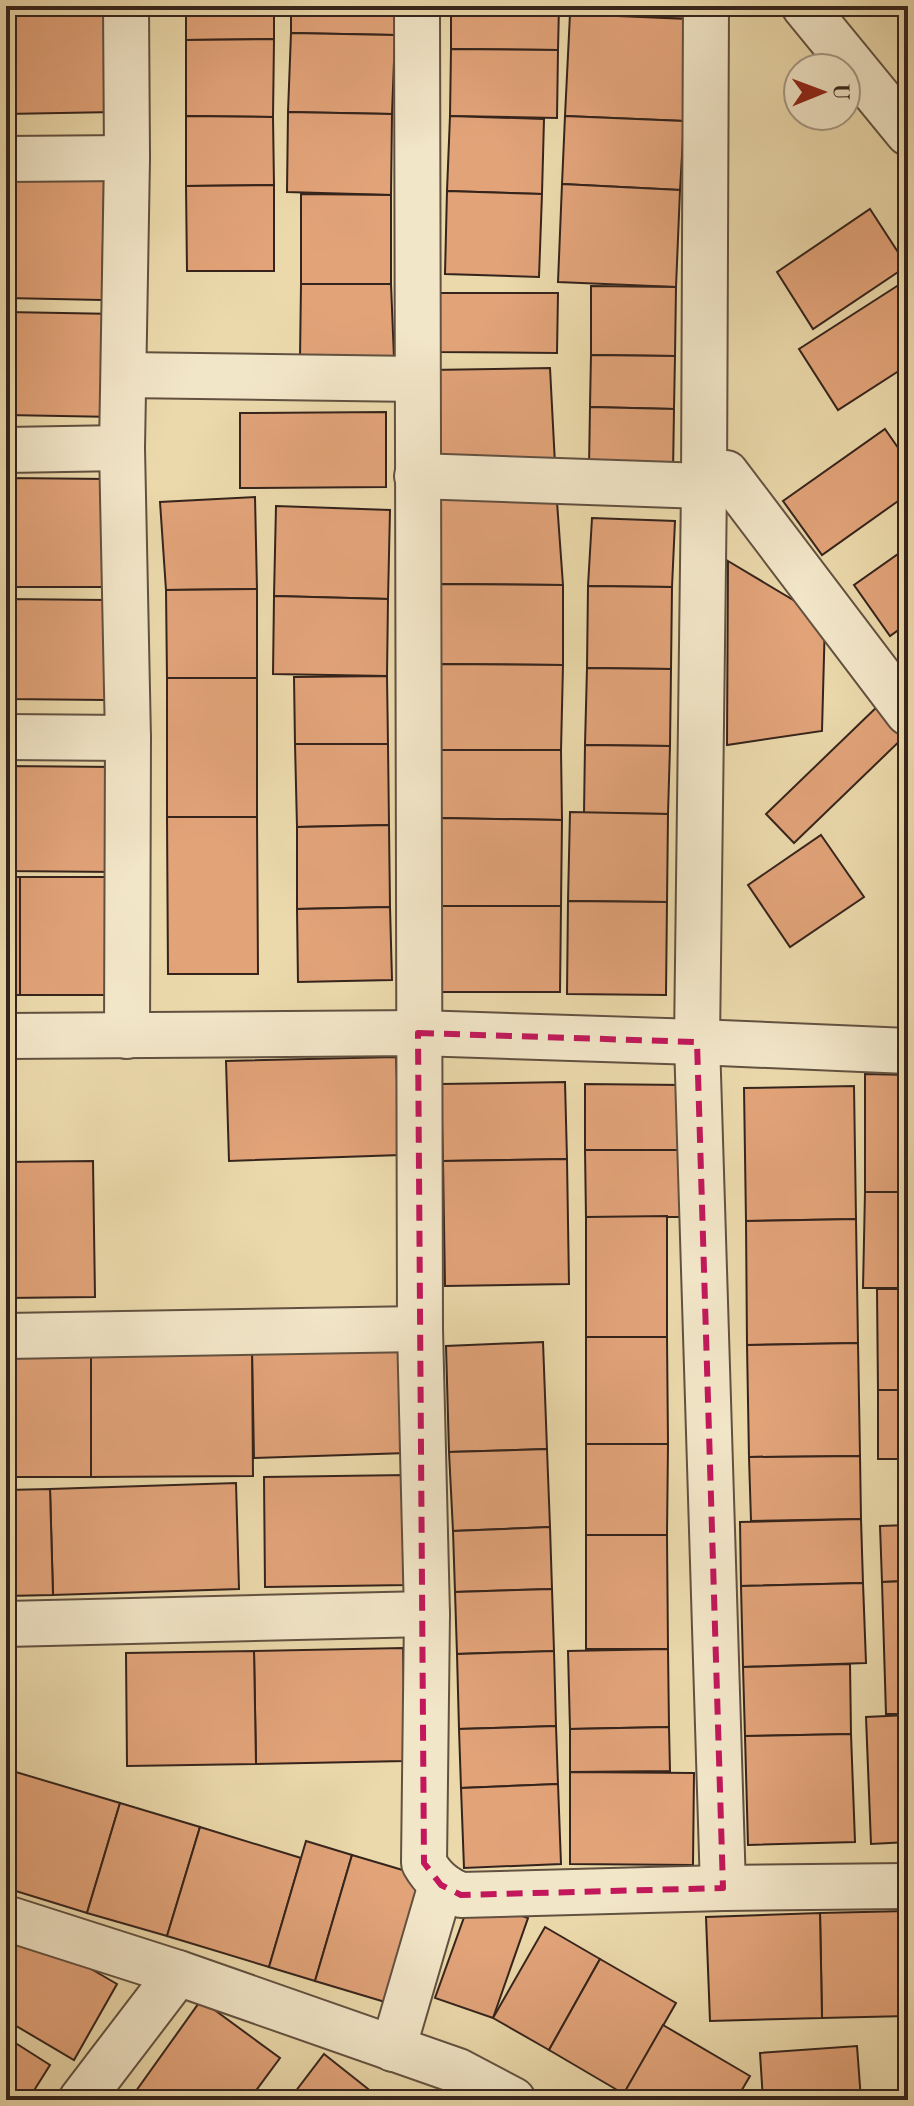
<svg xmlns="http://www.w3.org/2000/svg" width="914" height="2106" font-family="'Old Standard TT',serif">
<rect width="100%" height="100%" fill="#ebd9ab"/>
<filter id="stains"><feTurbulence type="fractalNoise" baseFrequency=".0025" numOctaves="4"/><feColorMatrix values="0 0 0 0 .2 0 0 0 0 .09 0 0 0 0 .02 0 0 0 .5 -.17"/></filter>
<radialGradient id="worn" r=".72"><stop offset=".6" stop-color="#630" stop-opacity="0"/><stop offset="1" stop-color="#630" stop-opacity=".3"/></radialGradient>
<g fill="#e2a379" stroke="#35241c" stroke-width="2">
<polygon points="186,6 274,6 274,39 186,40"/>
<polygon points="291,6 395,6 395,35 291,33"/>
<polygon points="451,6 559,6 558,50 451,49"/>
<polygon points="570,6 689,6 688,19 570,14"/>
<polygon points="113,7 115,112 6,114 6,9"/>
<polygon points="570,14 688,19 684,121 565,116"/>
<polygon points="291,33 395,35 392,114 288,112"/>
<polygon points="274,39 273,117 186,116 186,40"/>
<polygon points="451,49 558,50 557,118 450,116"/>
<polygon points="288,112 392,114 391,195 287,192"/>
<polygon points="186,116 273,117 274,185 186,186"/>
<polygon points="450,116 544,119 542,194 447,191"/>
<polygon points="565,116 684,121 680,190 562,184"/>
<polygon points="6,179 104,181 102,300 6,298"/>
<polygon points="562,184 680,190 676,287 558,282"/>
<polygon points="274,185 274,271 187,271 186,186"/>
<polygon points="447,191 542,194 539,277 445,274"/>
<polygon points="301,194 391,195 391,284 301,284"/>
<polygon points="870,209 907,266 813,329 777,272"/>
<polygon points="908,279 908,365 838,410 799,349"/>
<polygon points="301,284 391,284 394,358 300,359"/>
<polygon points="591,286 676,287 675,356 591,355"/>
<polygon points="435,293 558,293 557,353 435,352"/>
<polygon points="6,312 118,314 116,417 6,415"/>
<polygon points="591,355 675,356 674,409 590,407"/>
<polygon points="550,368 555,464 432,463 429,370"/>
<polygon points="590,407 674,409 673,473 589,467"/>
<polygon points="386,412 386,487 240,488 240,413"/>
<polygon points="885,429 908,462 908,494 822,555 783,501"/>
<polygon points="6,478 107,479 106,587 6,587"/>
<polygon points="440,488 556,488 563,585 440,584"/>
<polygon points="255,497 257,589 166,590 160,502"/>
<polygon points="276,506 390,510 388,599 274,596"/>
<polygon points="592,518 675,521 672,587 588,586"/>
<polygon points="908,547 908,623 890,636 854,585"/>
<polygon points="728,561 825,619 822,731 727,745"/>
<polygon points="440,584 563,585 563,665 440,664"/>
<polygon points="588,586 672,587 671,669 587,668"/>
<polygon points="257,589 257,678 167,678 166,590"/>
<polygon points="274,596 388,599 387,676 273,674"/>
<polygon points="6,599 107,600 106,700 6,699"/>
<polygon points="440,664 563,665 561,750 440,750"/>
<polygon points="587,668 671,669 670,746 585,745"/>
<polygon points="387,676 388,744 295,744 294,677"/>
<rect x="167" y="678" width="90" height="139"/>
<polygon points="883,701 908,733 794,843 766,814"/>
<polygon points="295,744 388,744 389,825 297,827"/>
<polygon points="585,745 670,746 668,814 584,813"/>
<polygon points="440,750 561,750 562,820 439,818"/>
<polygon points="6,766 116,767 116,872 6,871"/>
<polygon points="570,812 668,814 667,902 568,901"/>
<polygon points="167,817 257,817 258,974 168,974"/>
<polygon points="439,818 562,820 561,906 438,906"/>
<polygon points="389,825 390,907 297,909 297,827"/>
<polygon points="821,835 864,897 790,947 748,885"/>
<rect x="6" y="877" width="14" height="118"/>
<rect x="20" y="877" width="92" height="118"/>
<polygon points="568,901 667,902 666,995 567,994"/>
<polygon points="438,906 561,906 560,992 438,992"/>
<polygon points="390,907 392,980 298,982 297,909"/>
<polygon points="396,1057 400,1155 229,1161 226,1061"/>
<polygon points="865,1074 908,1075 908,1192 865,1192"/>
<polygon points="565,1082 567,1159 443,1161 441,1084"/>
<polygon points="585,1084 684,1085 685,1150 585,1150"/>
<polygon points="854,1086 856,1219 746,1221 744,1088"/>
<polygon points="585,1150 685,1150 685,1217 586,1217"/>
<polygon points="567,1159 569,1284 445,1286 443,1161"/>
<polygon points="93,1161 95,1297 6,1298 6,1162"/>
<polygon points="865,1192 908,1192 908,1288 863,1288"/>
<polygon points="667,1216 667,1337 586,1337 586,1217"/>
<polygon points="856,1219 858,1343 747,1345 746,1221"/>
<polygon points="877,1289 908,1289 908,1390 878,1390"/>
<polygon points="586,1337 667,1337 668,1444 586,1444"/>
<polygon points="543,1342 547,1449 449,1452 446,1346"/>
<polygon points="858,1343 860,1456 749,1457 747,1345"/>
<polygon points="403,1346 407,1453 254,1458 252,1350"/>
<polygon points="252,1350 253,1476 91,1477 91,1351"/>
<polygon points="91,1351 91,1477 6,1477 6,1352"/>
<rect x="878" y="1390" width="30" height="69"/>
<polygon points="586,1444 668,1444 667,1535 586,1535"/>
<polygon points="547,1449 550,1527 453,1531 449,1452"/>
<polygon points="860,1456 861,1519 751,1521 749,1457"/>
<polygon points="407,1475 409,1585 265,1587 264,1477"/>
<polygon points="236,1483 239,1589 53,1595 50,1489"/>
<polygon points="50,1489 53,1595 6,1596 6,1490"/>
<polygon points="861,1519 863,1583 741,1586 740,1522"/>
<polygon points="908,1525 908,1581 882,1582 880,1526"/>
<polygon points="550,1527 552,1589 455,1592 453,1531"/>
<polygon points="586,1535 667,1535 668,1649 586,1649"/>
<polygon points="908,1581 908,1714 886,1714 882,1582"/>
<polygon points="863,1583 866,1663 743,1667 741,1586"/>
<polygon points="552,1589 554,1651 457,1654 455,1592"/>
<polygon points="403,1648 405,1761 256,1764 254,1651"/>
<polygon points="668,1649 669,1727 570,1729 568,1651"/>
<polygon points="254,1651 256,1764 127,1766 126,1653"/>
<polygon points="554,1651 556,1726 459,1729 457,1654"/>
<polygon points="850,1664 851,1734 745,1736 743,1667"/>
<polygon points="908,1715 908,1842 871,1844 866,1717"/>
<polygon points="556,1726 558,1784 461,1788 459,1729"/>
<polygon points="669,1727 670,1771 570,1772 570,1729"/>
<polygon points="851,1734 855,1842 748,1845 745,1736"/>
<polygon points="9,1770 120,1803 87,1913 6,1888 6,1779"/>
<polygon points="570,1772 694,1773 693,1865 570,1864"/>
<polygon points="558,1784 561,1864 464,1868 461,1788"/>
<polygon points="120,1803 200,1827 167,1936 87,1913"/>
<polygon points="200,1827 301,1858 269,1967 167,1936"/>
<polygon points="306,1841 352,1855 315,1981 269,1967"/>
<polygon points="352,1855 433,1879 395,2005 315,1981"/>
<polygon points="471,1898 528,1918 493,2018 435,1998"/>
<polygon points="906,1911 908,2016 822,2018 820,1913"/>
<polygon points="820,1913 822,2018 710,2021 706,1917"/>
<polygon points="545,1927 600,1959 549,2050 493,2018"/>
<polygon points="22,1929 117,1984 74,2060 6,2020 6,1957"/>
<polygon points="600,1959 676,2003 624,2094 549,2050"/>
<polygon points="201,2000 280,2058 249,2100 149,2100 136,2091"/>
<polygon points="663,2025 750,2076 736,2100 620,2100"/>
<polygon points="6,2037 50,2065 28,2100 6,2100"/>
<polygon points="857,2046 861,2100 763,2100 760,2053"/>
<polygon points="324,2054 382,2100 289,2100"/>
</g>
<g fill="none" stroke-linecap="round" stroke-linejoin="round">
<defs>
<g id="minor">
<polyline points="126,6 127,158 122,448 128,738 127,1036"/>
<path d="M 417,6 L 420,1329 L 427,1614 L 424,1863 C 433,1879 444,1888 461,1895 L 723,1888 L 908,1886"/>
<polyline points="706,6 704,486 697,1042 723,1888"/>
<polyline points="804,6 908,133"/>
<polyline points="6,159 127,158"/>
<polyline points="124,375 417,379"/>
<polyline points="6,450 122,448"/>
<polyline points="726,473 908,713"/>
<polyline points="417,476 704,486"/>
<polyline points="6,737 128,738"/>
<polyline points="6,1036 418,1033 697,1042 908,1051"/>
<polyline points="6,1336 420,1329"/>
<polyline points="6,1624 427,1614"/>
<polyline points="6,1918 178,1973 458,2071 513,2100"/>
<polyline points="393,2049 441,1885"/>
<polyline points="81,2100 178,1973"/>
</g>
</defs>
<use href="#minor" stroke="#625140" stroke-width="48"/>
<use href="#minor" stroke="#f2e6c8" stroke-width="44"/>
</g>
<path fill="none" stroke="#c2185b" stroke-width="6" stroke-dasharray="16 10" stroke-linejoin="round" d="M 418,1033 L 697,1042 L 723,1888 L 461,1895 L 441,1885 L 424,1863 Z"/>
<rect width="914" height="2106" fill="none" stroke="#ebd9ab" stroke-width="32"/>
<rect x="8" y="8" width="898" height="2090" fill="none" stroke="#35241c" stroke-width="4"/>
<rect x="16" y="16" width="882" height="2074" fill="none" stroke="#35241c" stroke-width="2"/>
<g transform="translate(822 92) rotate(89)"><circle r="38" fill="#f2e6c8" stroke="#a69883" stroke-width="2"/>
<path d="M0-6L14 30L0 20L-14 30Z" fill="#8f2418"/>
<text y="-12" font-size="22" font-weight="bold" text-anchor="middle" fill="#35241c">U</text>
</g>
<rect width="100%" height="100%" filter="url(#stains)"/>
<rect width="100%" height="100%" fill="url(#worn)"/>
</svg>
